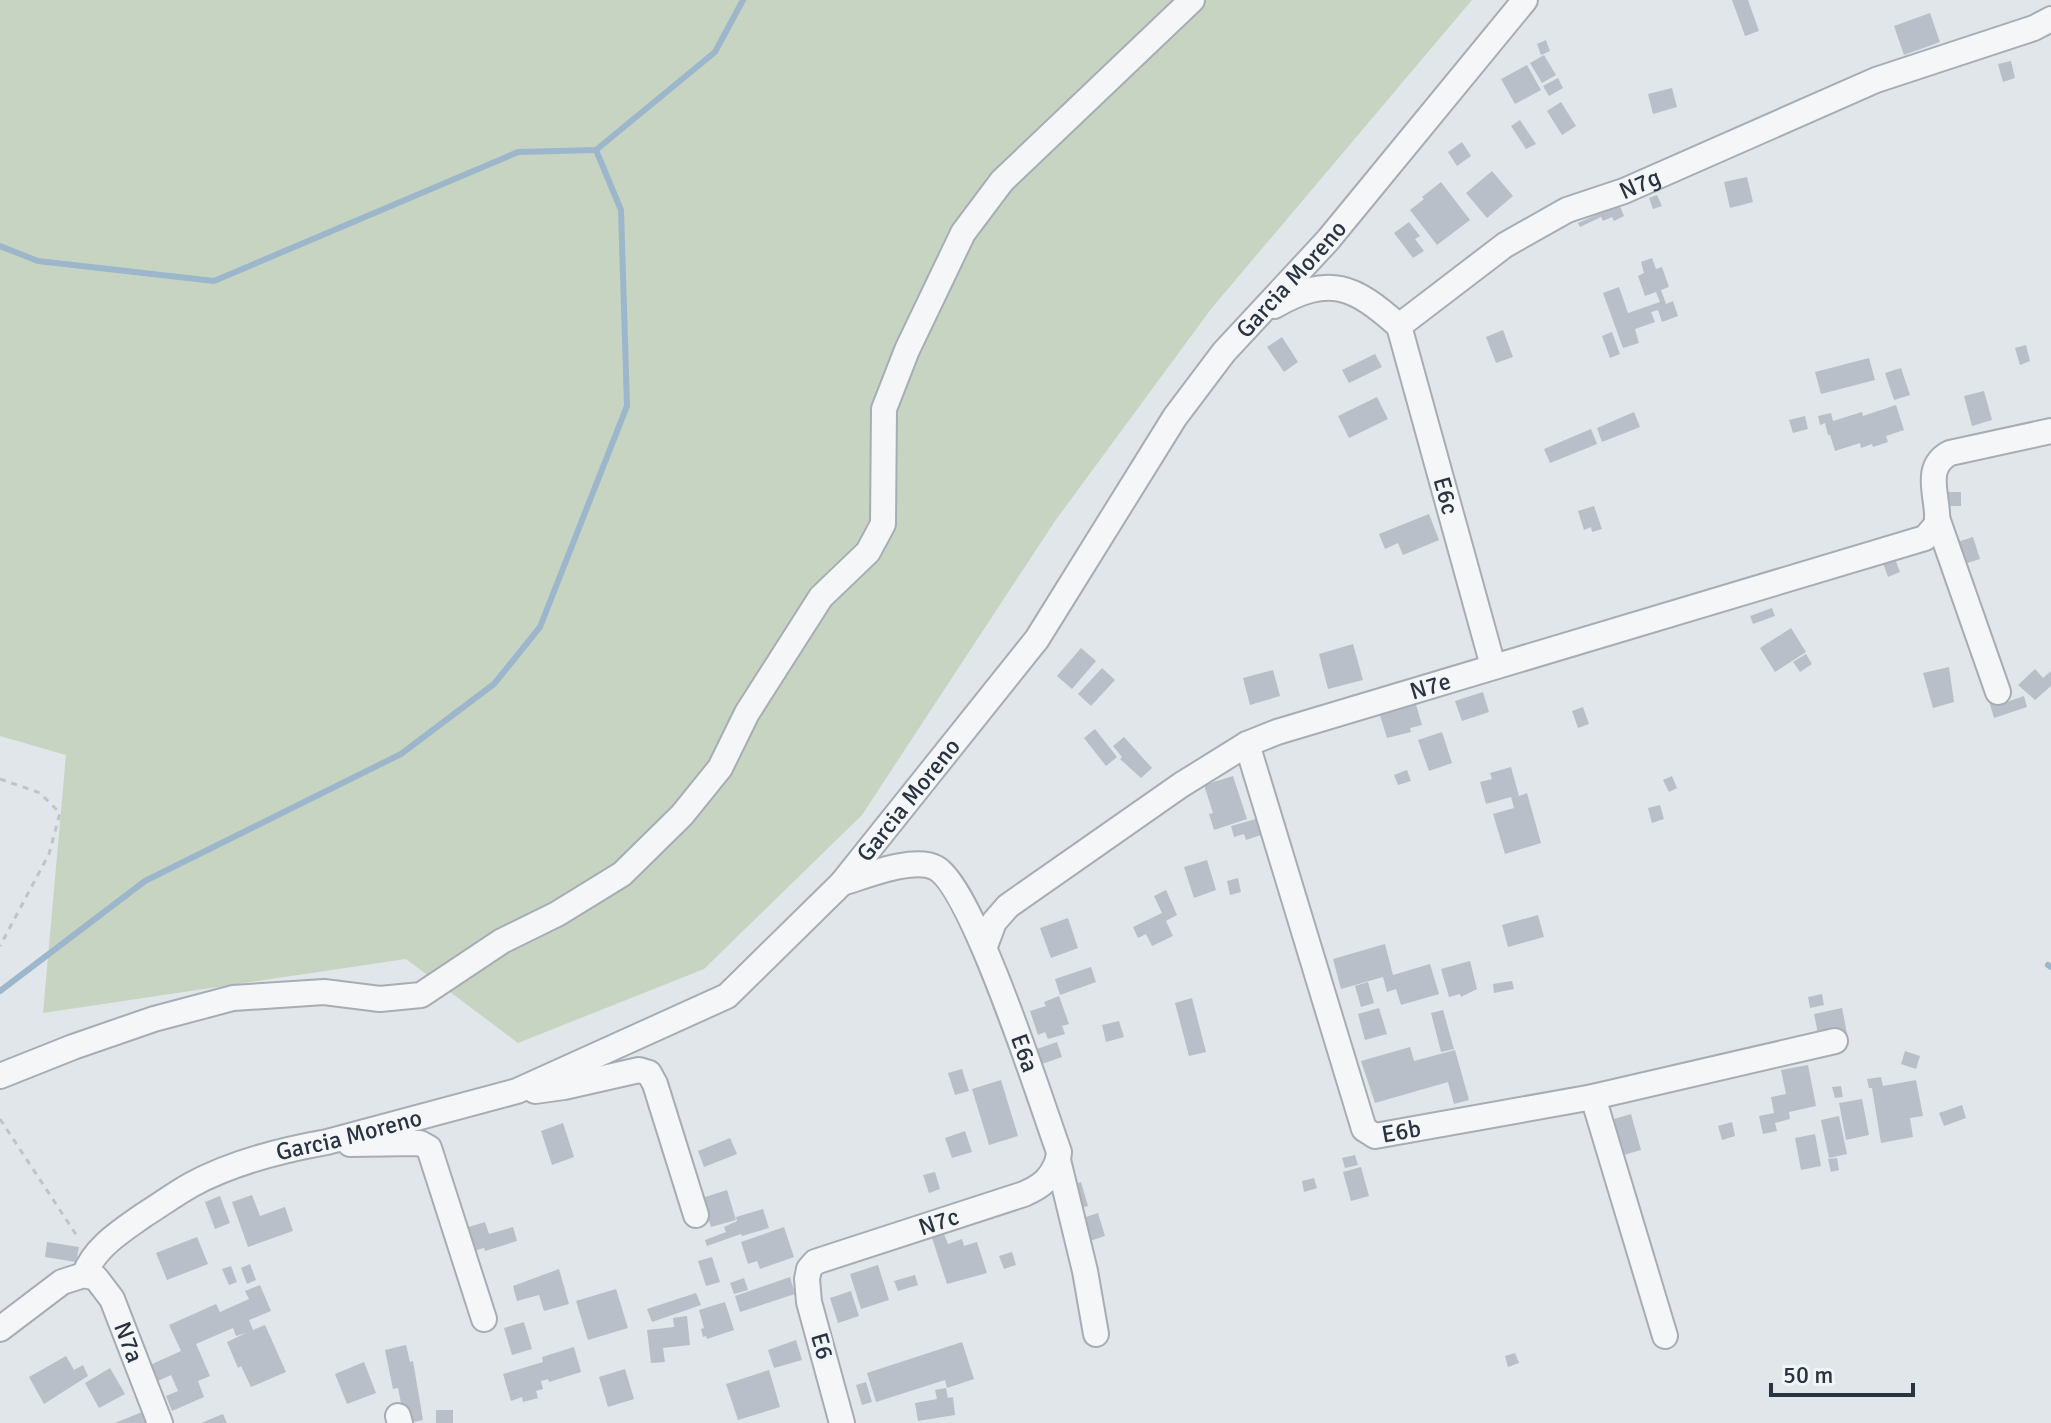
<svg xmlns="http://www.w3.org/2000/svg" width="2051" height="1423" font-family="Signika,sans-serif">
<rect width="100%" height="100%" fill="#e1e6ea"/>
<polygon fill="#c8d4c2" points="0,0 1472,0 1211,309 1055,521 862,815 704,969 518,1043 406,959 43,1013 66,755 0,736"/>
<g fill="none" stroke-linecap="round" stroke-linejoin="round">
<g stroke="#9cb6cb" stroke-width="6">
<polyline points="0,246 38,261 214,281 518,152 596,150 715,52 743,0"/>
<polyline points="2048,965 2051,967"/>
<polyline points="0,991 145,881 401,754 494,684 540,627 627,406 621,210 596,150"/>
</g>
</g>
<g fill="#b8bfc8">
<polygon points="1732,0 1748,0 1759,31 1745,36"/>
<polygon points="1930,13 1940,42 1904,55 1894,26"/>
<polygon points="1546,40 1550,51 1541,55 1537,44"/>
<polygon points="1544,55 1556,75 1542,83 1530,63"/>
<polygon points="2011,61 2015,78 2003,82 1998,64"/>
<polygon points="1527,65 1541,90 1515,104 1501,79"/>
<polygon points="1558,78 1563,88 1549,96 1543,86"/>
<polygon points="1672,88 1677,107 1653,114 1648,94"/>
<polygon points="1561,102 1576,126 1562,135 1547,111"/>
<polygon points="1520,120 1536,144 1526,149 1511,126"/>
<polygon points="1462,142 1471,156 1457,166 1448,152"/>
<polygon points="1492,171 1513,196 1487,218 1466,193"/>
<polygon points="1747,177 1753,202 1730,208 1724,182"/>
<polygon points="1441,182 1470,220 1437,245 1410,210 1424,199 1422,197"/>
<polygon points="1657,195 1662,206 1653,209 1649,198"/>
<polygon points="1619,204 1624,216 1614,221 1612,217 1603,221 1601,217 1580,227 1578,223"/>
<polygon points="1409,222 1420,236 1415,239 1424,251 1413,258 1394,233"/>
<polygon points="1652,258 1656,269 1662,267 1669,287 1661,290 1666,304 1673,301 1678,316 1662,322 1658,310 1651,312 1655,322 1635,329 1639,343 1623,348 1603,293 1619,287 1628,313 1660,302 1656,292 1645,296 1638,276 1644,273 1641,262"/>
<polygon points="1503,330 1513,357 1496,363 1486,337"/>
<polygon points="1612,332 1620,354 1610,358 1602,336"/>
<polygon points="1282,337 1298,362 1284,372 1267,347"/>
<polygon points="2026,345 2030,361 2020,365 2015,348"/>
<polygon points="1375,354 1382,367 1349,383 1342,370"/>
<polygon points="1869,358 1875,380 1821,394 1815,372"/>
<polygon points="1901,368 1910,395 1894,400 1885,373"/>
<polygon points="1984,391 1992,420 1972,426 1964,396"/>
<polygon points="1377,397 1388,419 1349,438 1338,416"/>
<polygon points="1896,405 1904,430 1886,436 1888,442 1873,447 1872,444 1861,448 1860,443 1835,451 1830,435 1828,435 1825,423 1820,425 1818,416 1831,413 1833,421 1862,412 1863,416"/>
<polygon points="1634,412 1640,427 1602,442 1597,428"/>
<polygon points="1805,416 1808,429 1793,433 1789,420"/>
<polygon points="1591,429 1597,444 1550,463 1544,449"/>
<polygon points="1945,492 1961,492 1961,506 1944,506"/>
<polygon points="1594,506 1602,529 1592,532 1591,527 1584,530 1578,511"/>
<polygon points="1429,514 1439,540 1403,555 1398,543 1385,549 1379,534"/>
<polygon points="1973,537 1980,559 1958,566 1951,544"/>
<polygon points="1895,559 1900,572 1888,577 1883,563"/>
<polygon points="1772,608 1775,616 1753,624 1750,616"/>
<polygon points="1791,628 1806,652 1775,672 1760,648"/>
<polygon points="1353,644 1363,680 1328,689 1319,654"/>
<polygon points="1081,648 1096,661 1072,689 1057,676"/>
<polygon points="1806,654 1812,664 1800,672 1793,662"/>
<polygon points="1949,667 1954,702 1933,708 1923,673"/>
<polygon points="1102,668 1115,680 1091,706 1078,694"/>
<polygon points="2035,669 2043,678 2051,671 2051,686 2035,700 2018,685"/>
<polygon points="1273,670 1280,696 1250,705 1243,678"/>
<polygon points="1483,692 1489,712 1462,721 1455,701"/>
<polygon points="2005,696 2007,702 2024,696 2027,707 1994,718 1989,701"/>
<polygon points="1415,701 1422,725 1410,728 1411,732 1387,738 1379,712"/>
<polygon points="1583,707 1589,724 1578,728 1572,711"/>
<polygon points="1095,729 1117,757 1106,766 1084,738"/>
<polygon points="1442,732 1452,763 1429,771 1418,740"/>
<polygon points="1124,737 1152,768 1141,778 1120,759 1122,757 1113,746"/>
<polygon points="1511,767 1519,796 1527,793 1541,843 1505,854 1493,814 1514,808 1511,797 1486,804 1480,782 1492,779 1490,773"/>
<polygon points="1407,770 1411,781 1398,785 1394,775"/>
<polygon points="1233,776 1247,819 1214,830 1209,814 1213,813 1204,785"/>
<polygon points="1672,776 1677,788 1669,792 1663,780"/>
<polygon points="1660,805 1664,819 1652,823 1648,808"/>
<polygon points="1256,819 1261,835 1246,840 1244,834 1234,837 1231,826"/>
<polygon points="1207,860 1216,890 1194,898 1184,867"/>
<polygon points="1238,878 1241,892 1230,895 1227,881"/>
<polygon points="1166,890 1177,915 1166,921 1173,936 1152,946 1146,934 1138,938 1133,927 1162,913 1154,896"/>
<polygon points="1538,915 1544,937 1508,947 1502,925"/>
<polygon points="1068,918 1078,948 1051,958 1040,928"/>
<polygon points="1385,944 1393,975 1430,964 1439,994 1401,1005 1396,989 1387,992 1383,977 1341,989 1333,959"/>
<polygon points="1470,961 1477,989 1461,997 1460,994 1449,997 1441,969"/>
<polygon points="1091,967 1096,982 1060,995 1055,979"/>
<polygon points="1512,981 1514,989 1494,993 1493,984"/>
<polygon points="1368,982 1374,1003 1361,1007 1355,986"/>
<polygon points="1822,994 1824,1005 1810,1008 1808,997"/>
<polygon points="1059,996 1069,1024 1062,1026 1065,1034 1048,1039 1045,1032 1038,1035 1030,1011 1046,1006 1044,1002"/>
<polygon points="1192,998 1206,1052 1189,1056 1175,1003"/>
<polygon points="1379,1008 1387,1034 1365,1040 1358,1014"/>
<polygon points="1842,1008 1847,1033 1819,1039 1814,1014"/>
<polygon points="1443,1010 1454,1049 1441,1052 1431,1013"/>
<polygon points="1119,1021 1124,1037 1106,1042 1102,1025"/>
<polygon points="1057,1042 1062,1057 1042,1064 1037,1049"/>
<polygon points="1410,1047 1414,1061 1455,1050 1469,1100 1454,1104 1448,1082 1375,1103 1361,1061"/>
<polygon points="1905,1051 1920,1056 1916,1069 1901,1064"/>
<polygon points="1808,1065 1816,1106 1789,1112 1790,1119 1775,1123 1777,1131 1763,1134 1759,1116 1774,1113 1771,1097 1786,1094 1781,1070"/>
<polygon points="962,1069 969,1091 955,1095 948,1073"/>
<polygon points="1881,1077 1883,1086 1916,1080 1923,1116 1910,1118 1913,1137 1881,1143 1872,1088 1869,1088 1867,1079"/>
<polygon points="1001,1080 1018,1136 989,1145 972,1089"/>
<polygon points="1841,1086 1843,1097 1835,1098 1832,1087"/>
<polygon points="1862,1099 1869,1135 1846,1140 1839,1103"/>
<polygon points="1962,1105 1966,1118 1944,1126 1939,1113"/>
<polygon points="1631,1114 1641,1150 1617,1157 1607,1121"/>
<polygon points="1839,1116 1847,1154 1829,1158 1821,1120"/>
<polygon points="1732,1122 1735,1136 1722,1140 1718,1126"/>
<polygon points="563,1123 574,1157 552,1165 541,1131"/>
<polygon points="965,1131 972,1152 952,1158 945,1138"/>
<polygon points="1815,1134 1821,1166 1801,1170 1795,1138"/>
<polygon points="730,1138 737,1154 704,1167 698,1151"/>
<polygon points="1355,1155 1358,1165 1345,1168 1342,1158"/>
<polygon points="1837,1158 1839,1170 1831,1172 1828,1159"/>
<polygon points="1361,1167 1369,1196 1351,1201 1343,1172"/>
<polygon points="935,1172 940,1189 929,1193 923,1175"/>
<polygon points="1314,1178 1317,1188 1304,1192 1302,1181"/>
<polygon points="1081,1182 1088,1206 1076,1209 1068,1186"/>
<polygon points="727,1190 736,1220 711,1227 702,1198"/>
<polygon points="252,1195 260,1216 285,1207 293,1231 248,1247 232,1202"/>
<polygon points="220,1196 230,1223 215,1229 205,1202"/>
<polygon points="763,1209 769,1228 742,1236 741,1234 707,1246 705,1240 726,1232 724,1227 737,1221 736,1217"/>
<polygon points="1098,1213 1105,1236 1090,1241 1083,1218"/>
<polygon points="485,1222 489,1234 513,1227 517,1241 485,1251 484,1248 470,1252 462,1229"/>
<polygon points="784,1227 794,1257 760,1269 757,1261 748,1264 741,1242"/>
<polygon points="944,1234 948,1244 962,1239 964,1246 977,1242 987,1273 947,1284 932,1238"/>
<polygon points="197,1237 208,1264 167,1280 156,1253"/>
<polygon points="47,1242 79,1247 76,1262 45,1257"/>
<polygon points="1012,1252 1016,1265 1004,1269 999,1256"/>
<polygon points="712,1257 720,1282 706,1286 698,1261"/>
<polygon points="250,1264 256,1280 247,1284 241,1268"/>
<polygon points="878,1265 889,1300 861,1309 850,1274"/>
<polygon points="231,1266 237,1282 229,1285 222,1269"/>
<polygon points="559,1269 569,1304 544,1311 539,1295 517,1301 513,1286"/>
<polygon points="915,1275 918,1285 898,1291 894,1281"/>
<polygon points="790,1277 795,1294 740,1312 735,1296"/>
<polygon points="744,1278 748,1290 734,1294 730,1283"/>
<polygon points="260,1285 271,1311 249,1320 253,1330 265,1325 286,1372 251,1387 241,1366 238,1368 227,1342 246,1333 236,1336 233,1328 196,1344 210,1376 198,1381 204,1397 172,1411 166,1396 178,1391 171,1375 158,1381 150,1365 181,1351 169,1325 216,1304 220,1312 249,1299 245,1291"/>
<polygon points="616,1289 628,1328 588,1340 576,1301"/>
<polygon points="851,1291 859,1316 838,1323 830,1298"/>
<polygon points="696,1293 701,1305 652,1322 647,1309"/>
<polygon points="725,1302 734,1330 707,1339 706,1336 703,1337 701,1329 704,1328 699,1310"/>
<polygon points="687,1316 690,1345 663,1348 665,1362 651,1363 647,1330 674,1327 673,1318"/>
<polygon points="524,1322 532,1349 512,1355 504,1328"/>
<polygon points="796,1340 802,1360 774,1368 768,1350"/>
<polygon points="962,1342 974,1379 947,1388 945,1380 876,1402 867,1373"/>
<polygon points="406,1345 410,1362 413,1361 423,1420 410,1423 405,1423 398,1388 393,1389 385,1350"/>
<polygon points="574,1347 581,1372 549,1382 548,1379 541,1381 543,1389 536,1391 538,1398 523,1402 522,1397 511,1401 503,1374 543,1362 542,1357"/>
<polygon points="1515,1353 1519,1363 1508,1367 1505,1356"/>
<polygon points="66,1356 74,1370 83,1365 88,1376 44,1404 29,1377"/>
<polygon points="364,1362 376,1393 347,1404 335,1374"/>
<polygon points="110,1368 125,1394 99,1408 85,1383"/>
<polygon points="625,1369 634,1399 608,1407 599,1377"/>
<polygon points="769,1370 780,1407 738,1420 726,1384"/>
<polygon points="866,1382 872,1402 862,1405 856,1385"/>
<polygon points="946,1388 948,1398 953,1397 955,1415 918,1421 915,1403 937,1399 935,1390"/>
<rect x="436" y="1410" width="17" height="13"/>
<polygon points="142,1412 146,1423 115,1423"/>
<polygon points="223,1414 227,1423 201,1423"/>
</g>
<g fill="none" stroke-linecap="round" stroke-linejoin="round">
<defs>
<g id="minor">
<path d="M 1274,306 C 1330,274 1354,286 1399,326"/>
<path id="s1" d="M 1399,326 L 1505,245 L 1567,210 L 1624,191 L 1876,80 L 2034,28 L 2051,19"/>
<path id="s2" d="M 1399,326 L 1493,666"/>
<polyline points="1937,518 1998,692"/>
<path id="s3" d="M 1247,744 L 1364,1129 L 1375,1136 L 1593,1097 L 1835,1041"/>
<path id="s4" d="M 842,883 C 866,876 914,856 936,868 C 973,888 1041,1102 1059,1152 L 1058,1160 L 1085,1271 L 1096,1334"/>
<path id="s5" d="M 985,946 L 994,922 L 1008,906 L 1181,785 L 1247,744 L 1277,732 L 1925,538 L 1937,524 C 1940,499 1921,468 1950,453 L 2051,431"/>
<polyline points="0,1076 73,1047 154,1019 233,998 324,992 380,999 421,995 502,941 557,914 622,874 682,815 720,768 747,713 821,597 868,552 883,524 884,409 907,350 963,233 1002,181 1192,0"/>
<polyline points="535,1091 564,1087 639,1070 649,1073 655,1084 696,1215"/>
<polyline points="1593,1097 1665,1336"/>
<polyline points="350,1144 420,1143 429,1148 484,1319"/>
<path id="s6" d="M 84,1275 C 95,1247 120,1232 144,1215 C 160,1205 175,1194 191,1185 C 231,1163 282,1150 327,1142 L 517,1091 L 727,996 L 842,883 L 1037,639 L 1175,417 L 1224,352 L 1328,240 L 1525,0"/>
<path id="s7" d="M 0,1329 L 62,1282 L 84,1275 L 96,1278 L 112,1299 L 160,1423"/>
<polyline points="398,1416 400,1423"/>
<path id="s8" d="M 842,1423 L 809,1302 L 807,1279 L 809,1269 L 815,1262 L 1024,1194 C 1042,1186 1051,1179 1058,1160"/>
</g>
</defs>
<use href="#minor" stroke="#a6adb5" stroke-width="28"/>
<g stroke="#bfc4c9" stroke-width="3" stroke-dasharray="6 6" stroke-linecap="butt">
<polyline points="0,779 40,793 60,813 49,854 0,946"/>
<polyline points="0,1119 79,1239"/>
</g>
<use href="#minor" stroke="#f4f6f8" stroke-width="24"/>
</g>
<g text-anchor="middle" stroke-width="6" stroke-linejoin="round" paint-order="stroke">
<g font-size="24" fill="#293443" stroke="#f1f4f8">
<text dy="8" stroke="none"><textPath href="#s1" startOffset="282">N7g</textPath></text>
<text dy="8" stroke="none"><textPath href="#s6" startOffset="1628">Garcia Moreno</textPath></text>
<text dy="8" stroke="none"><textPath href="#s2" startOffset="176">E6c</textPath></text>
<text dy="8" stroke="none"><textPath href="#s5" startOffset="528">N7e</textPath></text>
<text dy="8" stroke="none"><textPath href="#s6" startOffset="980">Garcia Moreno</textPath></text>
<text dy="8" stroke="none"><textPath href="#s4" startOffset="304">E6a</textPath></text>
<text dy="8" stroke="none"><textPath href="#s3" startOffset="442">E6b</textPath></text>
<text dy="8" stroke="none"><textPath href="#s6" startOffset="308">Garcia Moreno</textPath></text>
<text dy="8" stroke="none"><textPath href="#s8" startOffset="298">N7c</textPath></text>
<text dy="8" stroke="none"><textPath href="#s7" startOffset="186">N7a</textPath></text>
<text transform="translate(822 1346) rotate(74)" y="8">E6</text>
</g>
</g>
<path d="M1771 1383v12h142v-12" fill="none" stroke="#293443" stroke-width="4"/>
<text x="1783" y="1383" font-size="24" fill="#293443" stroke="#f1f4f8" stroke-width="6" paint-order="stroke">50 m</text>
</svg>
